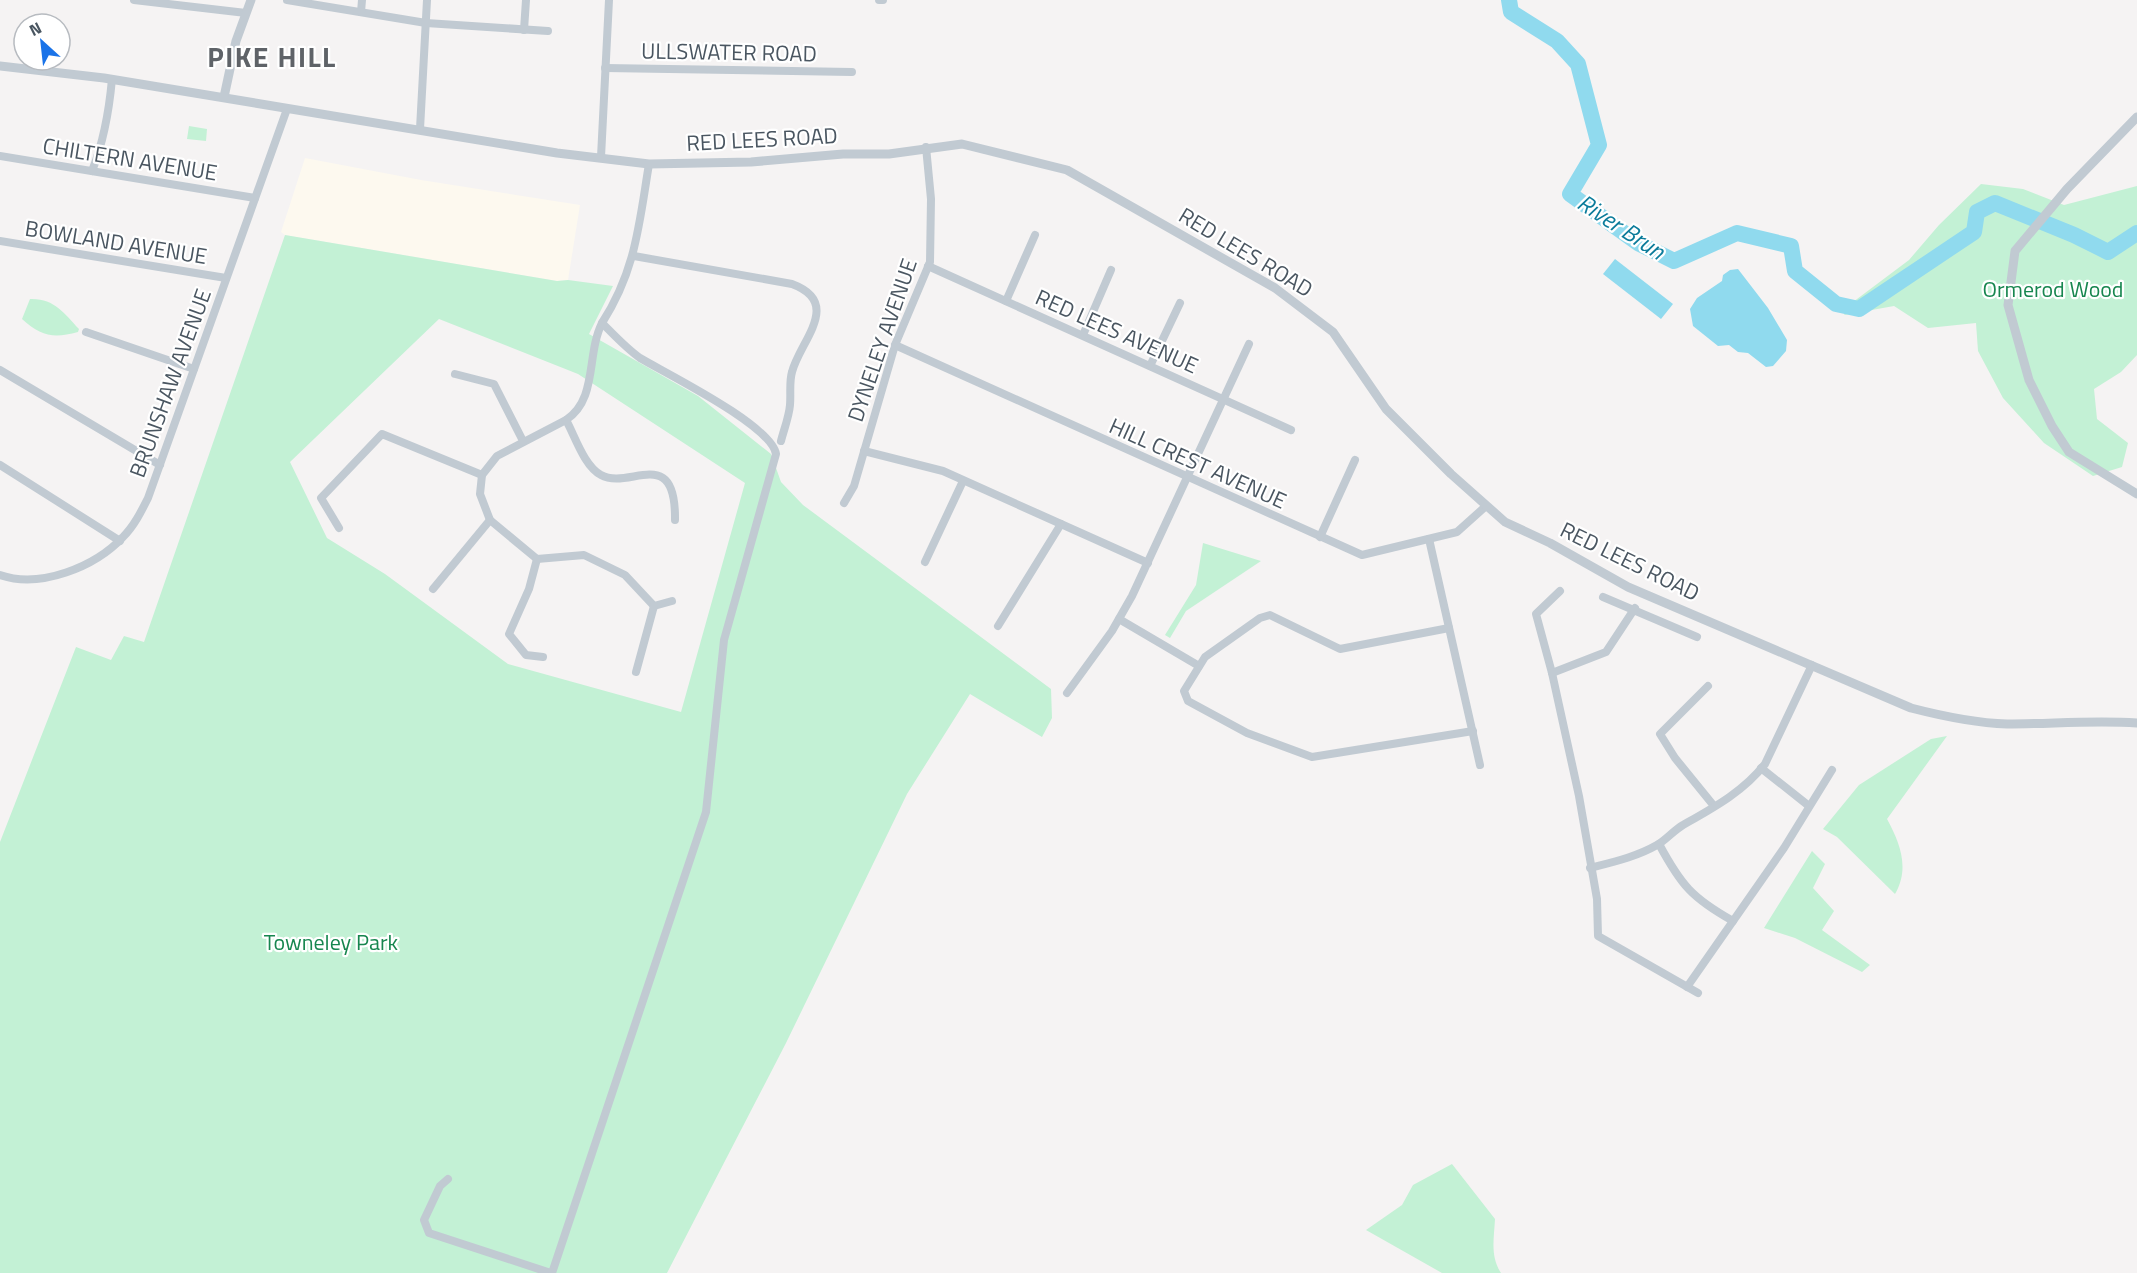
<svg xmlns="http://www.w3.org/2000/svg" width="2137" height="1273" font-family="'Titillium Web',sans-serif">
<rect width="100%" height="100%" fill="#f5f3f3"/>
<polygon fill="#fdf9ef" points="305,158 421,180 580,205 568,280 557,281 285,235 281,232"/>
<g fill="#c3f1d5" fill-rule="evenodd">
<polygon points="189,126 207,129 206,141 187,139"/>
<polygon points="1981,184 2023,189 2064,205 2137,186 2137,355 2121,372 2094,389 2097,419 2128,443 2122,467 2093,476 2044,443 2003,398 1978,351 1976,323 1928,328 1894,306 1844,315 1853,302 1909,260 1939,225"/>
<path d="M 285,235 L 557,281 L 568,280 L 613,286 L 589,334 L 698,396 L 771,454 L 781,482 L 803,505 L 1051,689 L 1052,718 L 1042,737 L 970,694 L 907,794 L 786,1043 L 667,1273 L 0,1273 L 0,842 L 76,647 L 111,660 L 124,636 L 144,642 ZM 439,319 L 578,374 L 745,483 L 681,712 L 508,664 L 385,574 L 327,538 L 290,462 Z"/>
<path d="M 30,299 C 54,298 64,313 79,329 L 78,332 C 53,339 41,336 22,319 Z"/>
<polygon points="1203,543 1261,561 1186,611 1170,638 1165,635 1196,585"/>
<path d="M 1947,736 L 1887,819 C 1900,843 1910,868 1895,894 L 1837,837 L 1823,829 L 1859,785 L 1931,739 Z"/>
<polygon points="1812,851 1825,864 1813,888 1834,911 1822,930 1870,965 1862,972 1795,938 1764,928"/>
<path d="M 1452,1164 L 1495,1219 C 1494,1239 1490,1256 1501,1273 L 1442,1273 L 1366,1230 L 1402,1205 L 1413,1185 Z"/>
</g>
<g fill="#90daee">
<polygon points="1615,259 1673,304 1661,319 1603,274"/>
<polygon points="1738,269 1768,308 1787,340 1786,351 1773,366 1766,367 1748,353 1738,352 1729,345 1718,346 1693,326 1690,309 1697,298 1722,281 1723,275 1730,270"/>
</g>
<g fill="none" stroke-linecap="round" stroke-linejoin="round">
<polyline stroke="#90daee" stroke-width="16" points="1509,0 1511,12 1557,41 1578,64 1599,145 1570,194 1638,243 1674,261 1737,233 1791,246 1795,271 1836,304 1859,309 1974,232 1977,212 1995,203 2074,235 2108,252 2137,233"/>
<g stroke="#c1cad2" stroke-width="8">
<polyline points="134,0 246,13"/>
<polyline points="287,0 426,23 548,31"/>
<polyline points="879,0 883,0"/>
<polyline points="361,12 362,0"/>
<polyline points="524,30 526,0"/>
<polyline points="605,68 852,72"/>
<polyline points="420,129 427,0"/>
<polyline points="0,156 255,198"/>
<polyline points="601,157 609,0"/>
<path d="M 92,171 C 104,141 109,112 112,79"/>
<polyline points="0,241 226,278"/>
<path d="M 634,256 L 792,284 C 843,303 800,341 792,372 C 789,382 791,394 790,405 C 789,417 784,429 781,441"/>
<polyline points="928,266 1291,430"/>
<polyline points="1006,301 1035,235"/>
<path d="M 602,323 C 586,355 598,399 566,420 L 497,456 L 482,475 L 480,494 L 490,520 L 537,559 L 584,555 L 625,575 L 654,606"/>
<polyline points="86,332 194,369"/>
<polyline points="1083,335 1111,270"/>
<polyline points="895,345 1362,555 1457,532 1486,506"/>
<polyline points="1150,366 1180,303"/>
<polyline points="0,370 160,465"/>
<polyline points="455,374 494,384 523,441"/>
<path d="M 566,420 C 575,436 584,466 601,475 C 629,491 676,443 675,520"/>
<polyline points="864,451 943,471 1148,563"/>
<polyline points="0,465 120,541"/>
<polyline points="844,503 854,486 895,345 930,262 931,199 926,147"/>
<polyline points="339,528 321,498 382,434 482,475"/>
<polyline points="1320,537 1355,460"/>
<polyline points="1429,539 1480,765"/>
<polyline points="537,559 529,589 509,634 526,655 543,657"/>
<polyline points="925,562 963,481"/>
<path d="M 0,575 C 40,589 95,567 123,537 C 134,526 141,512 148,498 L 287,109"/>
<polyline points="433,589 490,520"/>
<polyline points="1560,591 1536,614 1552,673 1579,796 1597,899 1598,936 1698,993"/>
<polyline points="1603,597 1697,637"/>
<polyline points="654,606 672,601"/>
<polyline points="1119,619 1199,666"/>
<polyline points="998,626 1061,524"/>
<polyline points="1449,628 1340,649 1270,615 1260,618 1205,657 1184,691 1188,701 1247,733 1312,757 1473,731"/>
<polyline points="636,672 654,606"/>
<polyline points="1552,673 1606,652 1635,608"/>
<polyline points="1708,686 1660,734 1675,758 1714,806"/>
<polyline points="1067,693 1112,631 1132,596 1249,344"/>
<polyline points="1761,768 1809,806"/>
<path d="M 1659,844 C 1681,885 1692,898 1733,921"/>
<path d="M 1590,868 C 1613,862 1636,857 1657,845 C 1666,840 1673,831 1683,825 C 1713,808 1743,792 1765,764 L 1812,665"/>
<polyline points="1687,987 1784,848 1832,770"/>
<polyline points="448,1179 440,1186 424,1220 429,1233 551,1273"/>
<path d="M 552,1273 L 706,812 L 724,640 L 776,454 C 771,425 667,374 640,358 C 627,349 614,335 602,323 C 636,270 639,224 649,164"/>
</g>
<g stroke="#c1cad2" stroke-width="9">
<path d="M 0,66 L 104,78 L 557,153 L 649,164 L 751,162 L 843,154 L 889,154 L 962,144 L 1067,170 L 1275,288 L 1333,332 L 1386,409 L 1451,474 L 1505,522 L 1550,543 L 1628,587 L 1911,708 C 1942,716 1974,723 2007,724 C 2051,724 2093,720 2137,723"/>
<polyline points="224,97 236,41 251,0"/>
<polyline points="2137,117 2067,189 2015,251 2008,305 2029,380 2052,426 2069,452 2137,494"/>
</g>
</g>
<g text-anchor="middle" stroke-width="4.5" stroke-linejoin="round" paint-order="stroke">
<g font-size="22" fill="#4a5661" stroke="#fff">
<text transform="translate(729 52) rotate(1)" y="8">ULLSWATER ROAD</text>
<text transform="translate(762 139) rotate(-3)" y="8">RED LEES ROAD</text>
<text transform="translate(130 159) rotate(9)" y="8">CHILTERN AVENUE</text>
<text transform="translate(116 242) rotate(9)" y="8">BOWLAND AVENUE</text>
<text transform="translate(1246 252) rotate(31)" y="8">RED LEES ROAD</text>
<text transform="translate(1117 331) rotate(24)" y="8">RED LEES AVENUE</text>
<text transform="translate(882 340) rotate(-71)" y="8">DYNELEY AVENUE</text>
<text transform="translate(170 383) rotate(-70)" y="8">BRUNSHAW AVENUE</text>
<text transform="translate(1198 463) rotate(24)" y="8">HILL CREST AVENUE</text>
<text transform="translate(1630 561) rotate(26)" y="8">RED LEES ROAD</text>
</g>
<g font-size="22" fill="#17864f" stroke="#fff">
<text x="2053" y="297">Ormerod Wood</text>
<text x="331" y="950">Towneley Park</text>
</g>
<g font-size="24" font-style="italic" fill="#0c7c9b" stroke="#fff">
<text transform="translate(1621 227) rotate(33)" y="8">River Brun</text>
</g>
<g font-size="28" font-weight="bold" letter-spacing="1.5" fill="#5f6368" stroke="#fff">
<text x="272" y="67">PIKE HILL</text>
</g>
</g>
<g transform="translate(42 42) rotate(333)"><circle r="28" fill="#ffffff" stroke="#b7bbc0" stroke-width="1.5"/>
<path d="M0-4.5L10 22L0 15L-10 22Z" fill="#1a73e8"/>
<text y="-9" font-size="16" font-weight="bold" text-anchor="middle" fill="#4a5661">N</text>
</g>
</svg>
